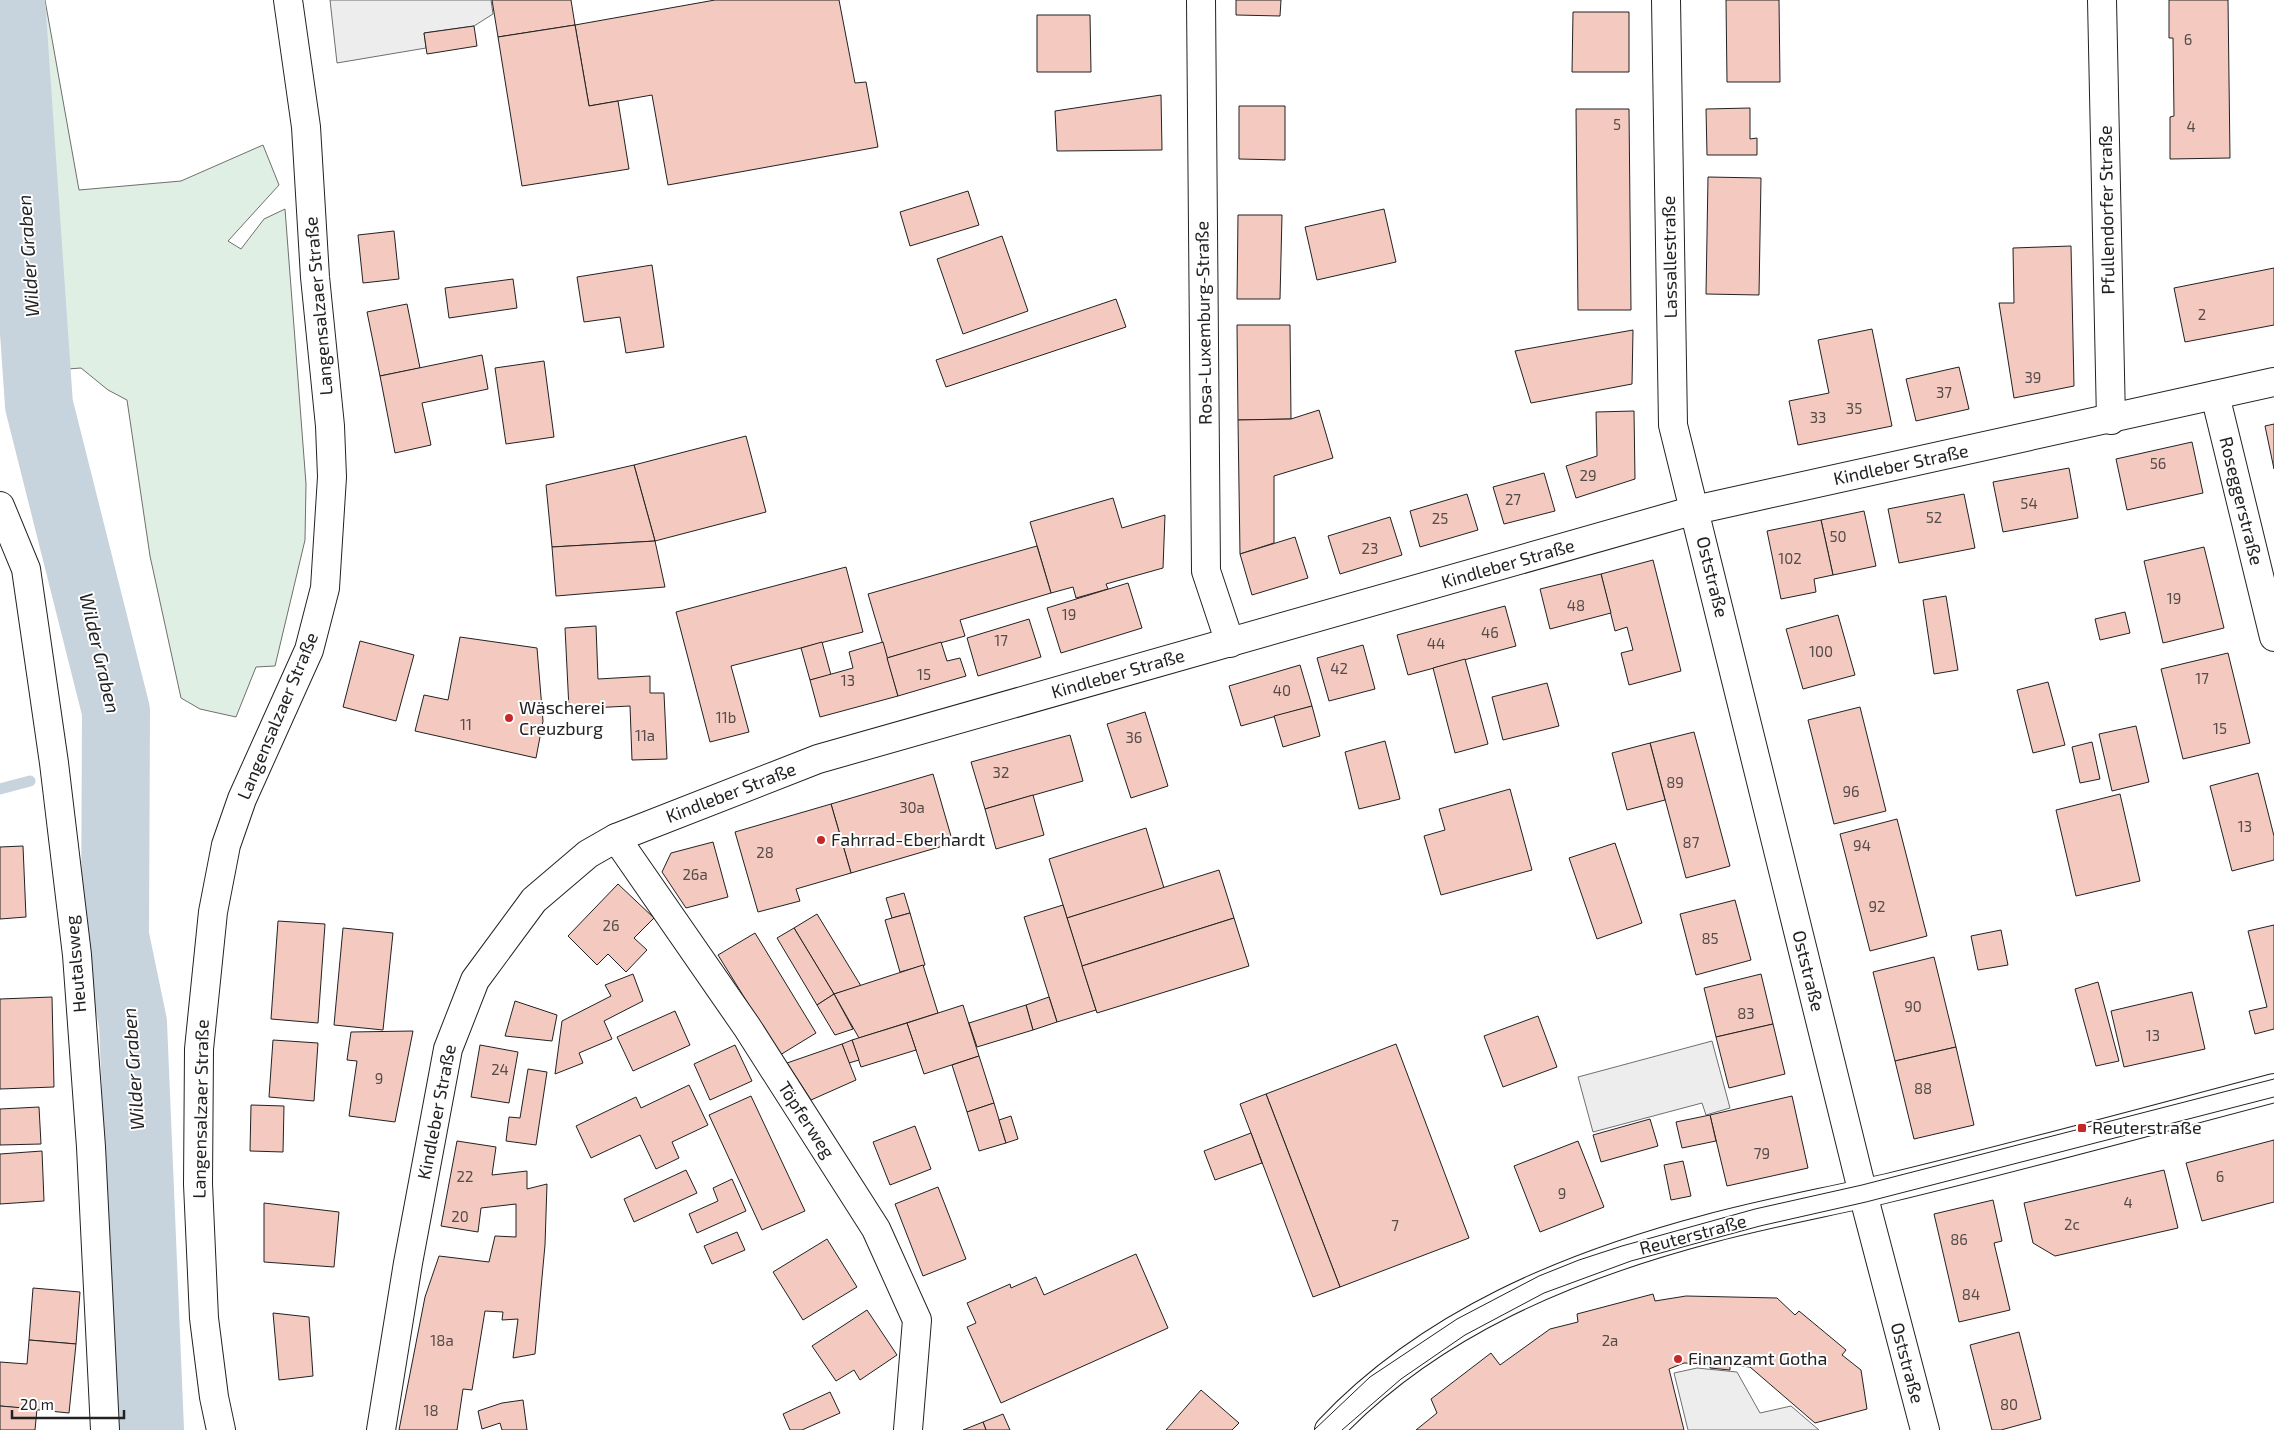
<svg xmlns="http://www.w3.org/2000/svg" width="2274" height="1430" font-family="'Exo 2',sans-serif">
<rect width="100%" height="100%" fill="#fff"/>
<polygon fill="#e0efe3" stroke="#6f6f6f" points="0,0 45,0 79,190 181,181 263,145 279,185 228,241 241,249 264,219 285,209 306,484 305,540 275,666 256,667 236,717 200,709 181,698 150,556 127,400 108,390 81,368 13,373 0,219"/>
<g fill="#ededed" stroke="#6f6f6f">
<polygon points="330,0 491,0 493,14 474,26 424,33 426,48 337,63"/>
<polygon points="1712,1041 1730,1108 1706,1115 1702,1103 1593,1132 1578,1077"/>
<polygon points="1697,1368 1737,1372 1760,1413 1791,1406 1819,1430 1688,1430 1674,1373"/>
</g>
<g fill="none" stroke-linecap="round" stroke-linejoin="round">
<polyline stroke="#c7d3dd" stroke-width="11" points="0,789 30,781"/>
<polyline stroke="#c7d3dd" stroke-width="68" points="11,0 39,405 116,711 115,936 133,1023 150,1430"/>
</g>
<g fill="#f3c9c0" stroke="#222">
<polygon points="492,0 571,0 575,25 498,37"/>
<polygon points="715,0 839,0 855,83 866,82 878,147 668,185 652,95 589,106 575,25"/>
<polygon points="1236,0 1281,0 1280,16 1236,15"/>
<polygon points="1726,0 1779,0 1780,82 1727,82"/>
<polygon points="2169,0 2228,0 2230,158 2170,159 2170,117 2174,116 2173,38 2169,38"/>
<polygon points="1573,12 1629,12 1629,72 1572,72"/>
<polygon points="1037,15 1090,15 1091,72 1037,72"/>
<polygon points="575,25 589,106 618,101 629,169 522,186 498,37"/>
<polygon points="474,26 477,46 427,54 424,33"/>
<polygon points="1161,95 1162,150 1057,151 1055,111"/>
<polygon points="1239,106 1285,106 1285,160 1239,159"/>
<polygon points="1750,108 1750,139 1757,138 1757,155 1707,155 1706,109"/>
<polygon points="1576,109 1629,109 1631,310 1578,310"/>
<polygon points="1708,177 1761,178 1759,295 1706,294"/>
<polygon points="968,191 979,225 910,246 900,212"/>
<polygon points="1384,209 1396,262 1317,280 1305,227"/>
<polygon points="1238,215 1282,215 1280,299 1237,299"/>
<polygon points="394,231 399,279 363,283 358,235"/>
<polygon points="1002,236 1028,311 963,334 937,259"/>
<polygon points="2071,246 2074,386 2014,398 1999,303 2014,303 2013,248"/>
<polygon points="652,265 664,347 626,353 620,317 584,322 577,277"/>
<polygon points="2274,268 2274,325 2185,342 2174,288"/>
<polygon points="513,279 517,308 449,318 445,288"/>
<polygon points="1116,299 1126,327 946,387 936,360"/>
<polygon points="407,304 420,368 380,376 367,312"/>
<polygon points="1237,325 1290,325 1291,419 1238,420"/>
<polygon points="1872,329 1892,426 1798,445 1789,401 1829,393 1818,340"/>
<polygon points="1633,330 1632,384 1531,403 1515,351"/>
<polygon points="482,355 488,389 422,403 431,445 395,453 380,376"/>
<polygon points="544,361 554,437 506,444 495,368"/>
<polygon points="1959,367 1969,409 1916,421 1906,379"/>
<polygon points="1319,410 1333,458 1274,476 1274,543 1240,554 1238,420 1291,419"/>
<polygon points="1634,411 1635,479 1576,498 1566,466 1597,456 1596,412"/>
<polygon points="2274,424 2274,469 2265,426"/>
<polygon points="746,436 766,512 655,541 634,465"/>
<polygon points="2192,442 2203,493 2127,510 2116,459"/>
<polygon points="634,465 655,541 552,547 546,485"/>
<polygon points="2069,468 2078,518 2003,532 1993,482"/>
<polygon points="1544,473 1555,511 1504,524 1493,487"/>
<polygon points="1467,494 1478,530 1420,547 1410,511"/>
<polygon points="1964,494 1975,548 1899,563 1888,509"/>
<polygon points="1113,498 1122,528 1165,515 1163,568 1106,584 1108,589 1076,598 1073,587 1051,593 1030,522"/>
<polygon points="1864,511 1876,566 1833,575 1821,520"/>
<polygon points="1390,517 1402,555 1340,574 1328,536"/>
<polygon points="1821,520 1833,575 1814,579 1816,592 1781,599 1767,531"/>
<polygon points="1295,537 1308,578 1252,595 1240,554"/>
<polygon points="655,541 665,587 556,596 552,547"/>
<polygon points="1037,546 1051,593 960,620 965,636 887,658 868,594"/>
<polygon points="2204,547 2224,628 2163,643 2144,561"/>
<polygon points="1653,560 1681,671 1629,685 1621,653 1633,650 1627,627 1615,631 1601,574"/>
<polygon points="846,567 863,632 731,666 749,732 710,742 676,612"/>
<polygon points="1601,574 1611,613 1550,629 1540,589"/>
<polygon points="1128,583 1142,628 1061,653 1047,608"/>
<polygon points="1946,596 1958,670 1934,674 1923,600"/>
<polygon points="1505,606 1516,646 1408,675 1397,635"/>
<polygon points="2125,612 2130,633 2100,640 2095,619"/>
<polygon points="1838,615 1855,675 1803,689 1786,629"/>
<polygon points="1029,619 1041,657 978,676 967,638"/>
<polygon points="596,626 598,679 650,676 650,693 664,693 667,759 632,760 630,706 569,709 565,628"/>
<polygon points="460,637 537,648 543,721 536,758 415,731 424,695 448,700"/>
<polygon points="360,641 414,655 396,721 343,707"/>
<polygon points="822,642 831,675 810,680 801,648"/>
<polygon points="883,642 898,696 820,717 810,680 853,668 849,652"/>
<polygon points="941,642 947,661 960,658 966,676 898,696 887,658"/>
<polygon points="1363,645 1375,689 1329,701 1317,658"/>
<polygon points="2228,653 2250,743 2183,759 2161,669"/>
<polygon points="1465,659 1488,744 1455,753 1433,668"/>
<polygon points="1300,665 1312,706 1241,726 1229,686"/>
<polygon points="2048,682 2065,745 2033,753 2017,690"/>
<polygon points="1547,683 1559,726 1503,740 1492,697"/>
<polygon points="1312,706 1320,736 1283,747 1274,716"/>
<polygon points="1860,707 1886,811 1834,824 1808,720"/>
<polygon points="1145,712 1168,786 1131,798 1107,724"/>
<polygon points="2136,726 2149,782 2112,791 2099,734"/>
<polygon points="1694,732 1730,866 1686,878 1650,743"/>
<polygon points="1070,735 1083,781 985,809 971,762"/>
<polygon points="1385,741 1400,799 1359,809 1345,752"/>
<polygon points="2092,742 2100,779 2080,783 2072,747"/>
<polygon points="1650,743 1665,800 1627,810 1612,753"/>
<polygon points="2258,773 2274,836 2274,860 2232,871 2210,786"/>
<polygon points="933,774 953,843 851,873 831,804"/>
<polygon points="1510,789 1532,870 1441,895 1424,836 1445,830 1439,809"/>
<polygon points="2120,794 2140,881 2076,896 2056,810"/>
<polygon points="1033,795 1044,835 996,849 985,809"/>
<polygon points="831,804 851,873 796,889 800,901 758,912 735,832"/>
<polygon points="1897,819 1927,936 1870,951 1840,834"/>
<polygon points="1146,828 1164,888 1067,918 1049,859"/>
<polygon points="713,842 728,897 686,908 662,872 671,853"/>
<polygon points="1615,843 1642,923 1597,939 1569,858"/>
<polygon points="23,846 26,917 0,919 0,847"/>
<polygon points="1219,870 1234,918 1082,966 1067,918"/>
<polygon points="618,884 654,918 634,938 647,950 626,972 608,954 597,965 568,936"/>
<polygon points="904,893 910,913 892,918 886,898"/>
<polygon points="1735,900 1751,960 1696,975 1680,914"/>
<polygon points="1063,905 1096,1010 1057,1022 1024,917"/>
<polygon points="910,913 925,965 900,972 885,920"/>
<polygon points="817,914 861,986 834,994 794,928"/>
<polygon points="1234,918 1249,966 1097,1013 1082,966"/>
<polygon points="278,921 325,924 318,1023 271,1019"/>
<polygon points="2274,925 2274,1029 2255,1034 2249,1011 2267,1007 2248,931"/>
<polygon points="343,928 393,933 383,1030 334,1025"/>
<polygon points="794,928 834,994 817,1005 777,938"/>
<polygon points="2001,930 2008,965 1978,970 1971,936"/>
<polygon points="755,933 816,1033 780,1055 718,955"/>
<polygon points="1934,957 1956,1047 1895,1061 1873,972"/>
<polygon points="923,965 938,1013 859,1038 834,994"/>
<polygon points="633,974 643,1001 604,1021 612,1039 579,1053 583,1063 555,1074 562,1021 611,996 605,985"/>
<polygon points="1761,974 1773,1024 1716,1037 1704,988"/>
<polygon points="2098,982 2119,1061 2096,1066 2075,989"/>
<polygon points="2192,992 2205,1049 2124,1067 2111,1011"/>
<polygon points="834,994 853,1029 835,1035 817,1005"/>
<polygon points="52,997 54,1087 0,1089 0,999"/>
<polygon points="1049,997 1057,1022 1033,1030 1026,1005"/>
<polygon points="515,1001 557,1015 552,1041 505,1036"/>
<polygon points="963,1005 979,1056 924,1074 907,1023"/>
<polygon points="1026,1005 1033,1030 977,1047 969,1023"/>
<polygon points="675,1011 690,1045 633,1071 617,1037"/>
<polygon points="1538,1016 1557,1067 1503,1087 1484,1036"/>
<polygon points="907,1023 916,1050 861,1067 852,1040"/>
<polygon points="1773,1024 1785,1074 1729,1088 1716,1037"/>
<polygon points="413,1031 395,1122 349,1116 357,1061 347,1060 351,1032"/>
<polygon points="273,1040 318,1043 314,1101 269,1097"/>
<polygon points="852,1040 859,1060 849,1063 842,1044"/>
<polygon points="842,1044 856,1080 811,1100 787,1063"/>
<polygon points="1396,1044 1469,1238 1340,1287 1266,1094"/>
<polygon points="480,1045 518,1052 509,1103 471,1097"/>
<polygon points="735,1045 752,1081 710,1100 694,1064"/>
<polygon points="1956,1047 1974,1125 1914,1139 1895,1061"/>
<polygon points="979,1056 994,1103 967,1112 952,1065"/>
<polygon points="528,1069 547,1072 536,1145 506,1141 509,1117 520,1118"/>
<polygon points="689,1085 708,1125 672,1142 679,1158 656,1169 640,1135 591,1158 576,1126 636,1097 641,1108"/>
<polygon points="1266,1094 1340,1287 1313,1297 1240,1104"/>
<polygon points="751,1096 805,1211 762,1230 709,1115"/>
<polygon points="1792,1096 1808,1168 1727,1186 1710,1115"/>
<polygon points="994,1103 1006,1143 979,1151 967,1112"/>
<polygon points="251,1105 284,1106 283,1152 250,1151"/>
<polygon points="39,1107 41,1144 0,1145 0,1109"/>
<polygon points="1710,1115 1716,1141 1682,1148 1676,1122"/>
<polygon points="1011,1116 1018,1139 1006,1143 999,1120"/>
<polygon points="1650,1119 1658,1146 1601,1162 1593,1135"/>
<polygon points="915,1126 931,1169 890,1185 873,1142"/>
<polygon points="1251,1133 1262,1163 1215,1180 1204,1151"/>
<polygon points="2274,1140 2274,1202 2202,1221 2186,1163"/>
<polygon points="457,1141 496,1147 492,1175 527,1171 527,1189 547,1184 545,1245 535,1354 513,1358 518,1319 502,1320 503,1312 485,1311 472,1390 463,1389 457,1430 399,1430 425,1297 439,1256 489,1262 495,1236 516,1237 516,1204 481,1208 478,1232 441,1226"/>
<polygon points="1578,1141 1604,1207 1540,1232 1514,1166"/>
<polygon points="42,1151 44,1201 0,1204 0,1154"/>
<polygon points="1683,1161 1691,1196 1671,1200 1664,1165"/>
<polygon points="686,1170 697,1193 634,1222 624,1199"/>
<polygon points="2164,1170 2178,1228 2055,1256 2033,1243 2024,1203"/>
<polygon points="732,1179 746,1211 697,1233 689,1214 718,1201 713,1188"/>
<polygon points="938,1187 966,1259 923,1276 895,1204"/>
<polygon points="1993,1200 2002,1241 1994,1243 2010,1310 1959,1322 1934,1214"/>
<polygon points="264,1203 339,1212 334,1267 264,1262"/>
<polygon points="737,1232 745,1250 712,1264 704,1246"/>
<polygon points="827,1239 857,1287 803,1320 773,1272"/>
<polygon points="1136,1254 1168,1328 1001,1403 967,1327 976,1323 967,1303 1010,1284 1011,1288 1036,1277 1044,1295"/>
<polygon points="33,1288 80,1292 76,1344 29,1340"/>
<polygon points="1653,1294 1655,1301 1686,1296 1777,1298 1795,1315 1799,1311 1846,1350 1842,1355 1861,1370 1867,1409 1815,1423 1750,1367 1730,1365 1730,1370 1710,1368 1710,1364 1684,1363 1669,1369 1684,1430 1416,1430 1437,1413 1431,1399 1491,1353 1500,1365 1550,1329 1578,1322 1577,1314"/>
<polygon points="867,1310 897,1355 860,1380 854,1370 836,1381 812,1346"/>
<polygon points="273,1313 309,1317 313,1376 279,1380"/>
<polygon points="2019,1332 2041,1419 2001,1430 1992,1430 1970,1345"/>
<polygon points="29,1340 76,1344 69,1413 0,1406 0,1362 27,1364"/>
<polygon points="1201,1390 1239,1423 1232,1430 1166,1430"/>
<polygon points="830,1392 840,1413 802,1430 790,1430 783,1414"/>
<polygon points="523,1400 527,1430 502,1430 500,1423 482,1429 478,1411 502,1403"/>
<polygon points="0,1406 37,1409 35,1430 0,1430"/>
<polygon points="1003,1414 1010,1430 986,1430 983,1422"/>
<polygon points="983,1422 986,1430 963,1430"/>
</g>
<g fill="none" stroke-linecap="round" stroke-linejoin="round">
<defs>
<g id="minor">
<polyline points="1201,0 1206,571 1230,643"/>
<polyline points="2215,395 2274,637"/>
<polyline points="0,506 26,569 54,763 77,955 91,1147 105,1430"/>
<polyline points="616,838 747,1027 876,1229 917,1320 908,1430"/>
<polyline points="221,1430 214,1397 204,1318 198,1184 199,1049 213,912 226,845 242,799 309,650 325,588 332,477 330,426 315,277 306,127 288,0"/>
<polyline points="381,1430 408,1263 448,1049 475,980 534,900 588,854 616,838 818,759 1695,510"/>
<path d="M 1329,1430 C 1430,1323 1569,1266 1708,1229 C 1767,1213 1828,1202 1888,1188 C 2017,1157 2145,1122 2274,1088"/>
</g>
<g id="major">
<polyline points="1666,0 1673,425 1863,1194 1925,1430"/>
<polyline points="2102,0 2111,420"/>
<polyline points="1695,510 2274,382"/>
</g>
</defs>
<use href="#minor" stroke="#222" stroke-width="30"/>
<use href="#major" stroke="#222" stroke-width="30"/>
<use href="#minor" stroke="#fff" stroke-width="28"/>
<use href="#major" stroke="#fff" stroke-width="28"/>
<g stroke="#222" stroke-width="1">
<polyline points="1314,1430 1370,1377 1457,1319 1539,1276 1579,1260 1622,1246 1755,1209 1862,1185 2274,1079"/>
<polyline points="1342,1430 1401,1379 1465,1335 1544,1293 1631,1261 1760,1226 1866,1202 2274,1097"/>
</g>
</g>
<g fill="#c62828" stroke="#fff" stroke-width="2">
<circle cx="509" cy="718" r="5"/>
<circle cx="821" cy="840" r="5"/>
<rect x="2077" y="1123" width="10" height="10" rx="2.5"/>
<circle cx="1678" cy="1359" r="5"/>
</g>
<g text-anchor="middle" stroke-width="4" stroke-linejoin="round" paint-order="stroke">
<g font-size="15" fill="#564c4a">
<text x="2188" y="45">6</text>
<text x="1617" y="130">5</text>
<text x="2191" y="132">4</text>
<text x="2202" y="320">2</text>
<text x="2033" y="383">39</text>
<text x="1944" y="398">37</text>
<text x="1854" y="414">35</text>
<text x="1818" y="423">33</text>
<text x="2158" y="469">56</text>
<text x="1588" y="481">29</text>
<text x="1513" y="505">27</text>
<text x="2029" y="509">54</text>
<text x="1934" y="523">52</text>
<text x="1440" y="524">25</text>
<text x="1838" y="542">50</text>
<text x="1370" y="554">23</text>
<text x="1790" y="564">102</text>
<text x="2174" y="604">19</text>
<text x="1576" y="611">48</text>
<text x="1069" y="620">19</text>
<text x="1490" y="638">46</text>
<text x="1001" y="646">17</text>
<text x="1436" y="649">44</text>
<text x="1821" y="657">100</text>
<text x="1339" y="674">42</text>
<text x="924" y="680">15</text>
<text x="2202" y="684">17</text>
<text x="848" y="686">13</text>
<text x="1282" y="696">40</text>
<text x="726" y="723">11b</text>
<text x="466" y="730">11</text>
<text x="2220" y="734">15</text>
<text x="645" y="741">11a</text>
<text x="1134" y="743">36</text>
<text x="1001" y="778">32</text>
<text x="1675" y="788">89</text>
<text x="1851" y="797">96</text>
<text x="912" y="813">30a</text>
<text x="2245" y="832">13</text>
<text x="1691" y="848">87</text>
<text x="1862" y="851">94</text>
<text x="765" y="858">28</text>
<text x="695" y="880">26a</text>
<text x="1877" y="912">92</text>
<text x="611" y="931">26</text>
<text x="1710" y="944">85</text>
<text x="1913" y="1012">90</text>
<text x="1746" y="1019">83</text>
<text x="2153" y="1041">13</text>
<text x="500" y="1075">24</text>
<text x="379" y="1084">9</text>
<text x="1923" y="1094">88</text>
<text x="1762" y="1159">79</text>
<text x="465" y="1182">22</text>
<text x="2220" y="1182">6</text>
<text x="1562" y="1199">9</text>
<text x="2128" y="1208">4</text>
<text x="460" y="1222">20</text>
<text x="2072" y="1230">2c</text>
<text x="1395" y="1231">7</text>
<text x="1959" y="1245">86</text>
<text x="1971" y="1300">84</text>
<text x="442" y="1346">18a</text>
<text x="1610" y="1346">2a</text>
<text x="2009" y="1410">80</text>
<text x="431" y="1416">18</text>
</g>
<g font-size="18" fill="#222" stroke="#fff">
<text transform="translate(2107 210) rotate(-91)" y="6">Pfullendorfer Straße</text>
<text transform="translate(1670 257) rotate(-91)" y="6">Lassallestraße</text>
<text transform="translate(319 306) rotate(-95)" y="6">Langensalzaer Straße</text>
<text transform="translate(1204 323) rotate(-91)" y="6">Rosa-Luxemburg-Straße</text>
<text transform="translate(1901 465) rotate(-12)" y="6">Kindleber Straße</text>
<text transform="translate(2241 501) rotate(76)" y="6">Roseggerstraße</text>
<text transform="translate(1508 564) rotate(-16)" y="6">Kindleber Straße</text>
<text transform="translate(1712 577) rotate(76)" y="6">Oststraße</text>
<text transform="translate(1118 674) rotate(-16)" y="6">Kindleber Straße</text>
<text transform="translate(278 716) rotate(-67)" y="6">Langensalzaer Straße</text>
<text transform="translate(731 793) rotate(-21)" y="6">Kindleber Straße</text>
<text transform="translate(76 964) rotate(-95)" y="6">Heutalsweg</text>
<text transform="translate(1808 971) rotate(76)" y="6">Oststraße</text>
<text transform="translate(201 1109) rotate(-89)" y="6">Langensalzaer Straße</text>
<text transform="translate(437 1112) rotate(-79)" y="6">Kindleber Straße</text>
<text transform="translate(806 1120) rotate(57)" y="6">Töpferweg</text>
<text transform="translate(1693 1235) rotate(-15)" y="6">Reuterstraße</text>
<text transform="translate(1907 1363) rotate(75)" y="6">Oststraße</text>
</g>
<g font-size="18" fill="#222" stroke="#fff" text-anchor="start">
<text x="519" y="714">Wäscherei<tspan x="519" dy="21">Creuzburg</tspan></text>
<text x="831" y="846">Fahrrad-Eberhardt</text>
<text x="2092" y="1134">Reuterstraße</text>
<text x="1688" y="1365">Finanzamt Gotha</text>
</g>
<g font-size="19" font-style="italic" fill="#222" stroke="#fff">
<text transform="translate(28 256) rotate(-94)" y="7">Wilder Graben</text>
<text transform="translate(100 653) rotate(77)" y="7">Wilder Graben</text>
<text transform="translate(133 1069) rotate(-94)" y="7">Wilder Graben</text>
</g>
</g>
<path d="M12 1410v8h112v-8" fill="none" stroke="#222222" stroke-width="2.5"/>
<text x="20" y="1410" font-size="15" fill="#222222" stroke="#ffffff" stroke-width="4" paint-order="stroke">20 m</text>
</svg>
